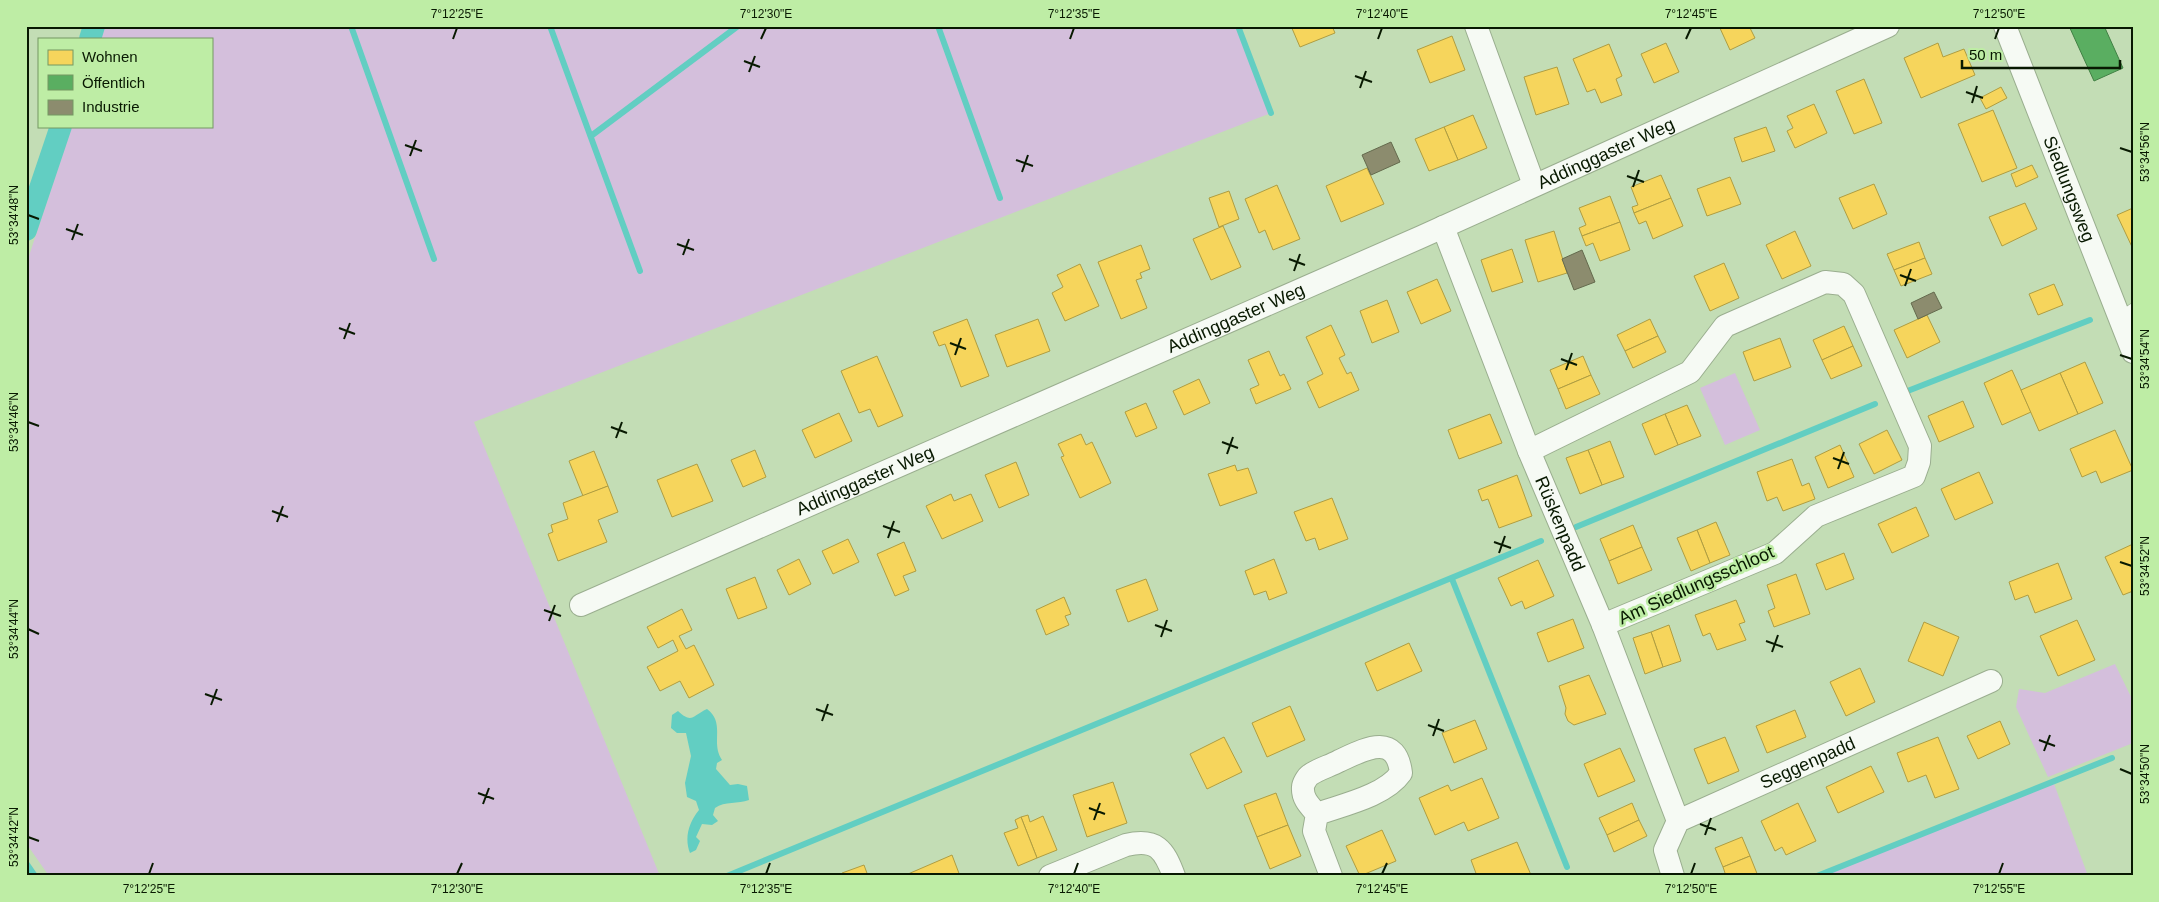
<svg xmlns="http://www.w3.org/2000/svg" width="2159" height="902" font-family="Helvetica,sans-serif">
<rect width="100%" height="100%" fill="#c3ddb5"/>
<g fill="#d4bfdc">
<polygon points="105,26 1238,26 1271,113 474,422 660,876 49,876 26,843 26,265 72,126 211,126 211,39 101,39"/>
<polygon points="1735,373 1760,430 1725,445 1700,388"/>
<polygon points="2115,664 2133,701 2133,743 2048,777 2016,707 2019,689 2045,693"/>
<polygon points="2053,781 2088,876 1817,876"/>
</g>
<path fill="#62cec2" d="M 707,709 C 726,723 710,743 722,760 L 717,763 L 716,769 L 730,785 L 738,784 L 747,786 L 749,800 C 738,804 725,801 715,808 L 713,815 L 718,821 L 712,825 L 702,824 L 696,837 L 700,841 L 696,850 L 690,853 C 684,838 689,822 699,810 L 696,801 L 687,797 L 685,783 L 691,756 L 686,733 L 677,733 L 671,728 L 672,715 L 678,711 C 692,724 692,716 707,709 Z"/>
<g fill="#f6d55c" stroke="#af9d41">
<polygon points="1291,26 1332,26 1335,33 1300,47"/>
<polygon points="1719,26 1749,26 1755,38 1730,50"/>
<polygon points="1452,36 1465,70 1430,83 1417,50"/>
<polygon points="1666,43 1679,72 1654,83 1641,54"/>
<polygon points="1938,43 1943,57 1964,49 1975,75 1921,98 1904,58"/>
<polygon points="1609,44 1622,76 1616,79 1622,95 1601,103 1595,89 1587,92 1573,59"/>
<polygon points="1557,67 1569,104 1536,115 1524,77"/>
<polygon points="1864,79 1882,123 1854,134 1836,91"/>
<polygon points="2001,87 2007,98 1986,109 1980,98"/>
<polygon points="1814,104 1827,133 1795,148 1787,131 1793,128 1787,116"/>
<polygon points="1993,110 2017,168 1982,182 1958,124"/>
<polygon points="1473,115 1487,148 1458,160 1444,127"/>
<polygon points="1444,127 1458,160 1429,171 1415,139"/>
<polygon points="1766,127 1775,151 1742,162 1734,138"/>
<polygon points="2032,165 2038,177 2016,187 2011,174"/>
<polygon points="1367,168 1384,204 1341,222 1326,186"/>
<polygon points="1661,175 1671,198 1634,213 1632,207 1638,205 1631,187"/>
<polygon points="1730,177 1741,204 1707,216 1697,189"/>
<polygon points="1874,184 1887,214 1853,229 1839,198"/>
<polygon points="1277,185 1300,239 1273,250 1265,230 1259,233 1245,199"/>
<polygon points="1229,191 1239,219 1219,227 1209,198"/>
<polygon points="1610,196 1620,222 1582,236 1579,228 1586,225 1579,208"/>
<polygon points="1671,198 1683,226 1653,239 1646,221 1639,224 1634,213"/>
<polygon points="2025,203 2037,229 2002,246 1989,217"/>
<polygon points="2133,208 2133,249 2117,215"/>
<polygon points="1620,222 1630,250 1600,261 1593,243 1586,246 1582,236"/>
<polygon points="1223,226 1241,267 1211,280 1193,239"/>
<polygon points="1554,231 1567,273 1538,282 1525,240"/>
<polygon points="1795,231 1811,266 1782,279 1766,245"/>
<polygon points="1919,242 1925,258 1894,270 1887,254"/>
<polygon points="1141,245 1150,269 1140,273 1142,278 1136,280 1147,308 1121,319 1098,262"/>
<polygon points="1512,249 1523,282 1492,292 1481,260"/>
<polygon points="1925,258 1932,274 1901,286 1894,270"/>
<polygon points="1724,263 1739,298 1710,311 1694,276"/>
<polygon points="1080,264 1099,306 1065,321 1052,293 1063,287 1057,275"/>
<polygon points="1437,279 1451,311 1421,324 1407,292"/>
<polygon points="2054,284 2063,305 2038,315 2029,294"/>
<polygon points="1387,300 1399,332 1372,343 1360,311"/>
<polygon points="1927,315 1940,342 1907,358 1894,330"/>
<polygon points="967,319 989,376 961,387 945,344 939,346 933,332"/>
<polygon points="1038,319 1050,351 1007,367 995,335"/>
<polygon points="1650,319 1658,336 1625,351 1617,335"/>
<polygon points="1331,325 1345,355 1339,358 1347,374 1351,372 1359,390 1319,408 1307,382 1323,374 1306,337"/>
<polygon points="1844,326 1853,346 1822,360 1813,340"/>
<polygon points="1658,336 1666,352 1633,368 1625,351"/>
<polygon points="1780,338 1791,367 1754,381 1743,352"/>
<polygon points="1853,346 1862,366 1831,379 1822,360"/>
<polygon points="1269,351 1280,376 1284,374 1291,389 1256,404 1250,389 1259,385 1248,360"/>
<polygon points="877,356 903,416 878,427 870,409 859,413 841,371"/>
<polygon points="1583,356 1591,375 1558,389 1550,370"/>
<polygon points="2085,362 2103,403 2078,414 2060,373"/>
<polygon points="2012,370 2031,412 2002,425 1984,383"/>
<polygon points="2060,373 2078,414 2039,431 2021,390"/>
<polygon points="1591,375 1600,394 1566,409 1558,389"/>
<polygon points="1199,379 1210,403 1184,415 1173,391"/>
<polygon points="1963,401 1974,427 1939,442 1928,416"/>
<polygon points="1146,403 1157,428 1136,437 1125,412"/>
<polygon points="1687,405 1701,436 1678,445 1665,414"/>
<polygon points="839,413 852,441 815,458 802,430"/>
<polygon points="1490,414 1502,443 1459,459 1448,430"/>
<polygon points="1665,414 1678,445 1655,455 1642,424"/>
<polygon points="1887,430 1902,460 1874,474 1859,444"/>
<polygon points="2115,430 2133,470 2101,483 2096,471 2082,477 2070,449"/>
<polygon points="1081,434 1086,445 1092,442 1111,483 1080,498 1061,457 1064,456 1058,444"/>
<polygon points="1610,441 1624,477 1602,485 1588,450"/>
<polygon points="1840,445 1854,477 1828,488 1815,457"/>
<polygon points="755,450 766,477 743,487 731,460"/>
<polygon points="1588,450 1602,485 1580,494 1566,458"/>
<polygon points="594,451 608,486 583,496 569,461"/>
<polygon points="1792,459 1802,486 1809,483 1815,499 1783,511 1777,497 1767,501 1757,472"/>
<polygon points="1016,462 1029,495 999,508 985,475"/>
<polygon points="697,464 713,501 672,517 657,480"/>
<polygon points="1235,465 1237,471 1248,468 1257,493 1220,506 1208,474"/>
<polygon points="1979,472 1993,503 1955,520 1941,489"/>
<polygon points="1517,475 1532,516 1499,528 1488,499 1482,501 1478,490"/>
<polygon points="608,486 618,512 598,520 607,542 558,561 548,534 553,532 551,525 568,519 563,503"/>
<polygon points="951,494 954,501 971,494 983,521 942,539 926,506"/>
<polygon points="1332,498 1348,539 1319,550 1315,538 1306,541 1294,512"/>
<polygon points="1916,507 1929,536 1892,553 1878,524"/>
<polygon points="1716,522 1730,555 1710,563 1697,530"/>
<polygon points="1633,525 1642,547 1609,561 1600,539"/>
<polygon points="1697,530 1710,563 1691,571 1677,538"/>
<polygon points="848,539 859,562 833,574 822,551"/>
<polygon points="904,542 916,571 903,576 909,590 895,596 877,554"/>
<polygon points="2133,544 2133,591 2123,595 2105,557"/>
<polygon points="1642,547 1652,570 1618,584 1609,561"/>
<polygon points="1844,553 1854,579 1826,590 1816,564"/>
<polygon points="799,559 811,584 789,595 777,570"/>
<polygon points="1274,559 1287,593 1269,600 1266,591 1254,595 1245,571"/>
<polygon points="1538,560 1554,596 1525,609 1522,601 1511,606 1498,578"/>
<polygon points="2058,563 2072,599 2035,613 2028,595 2015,600 2009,582"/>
<polygon points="1796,574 1810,614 1774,627 1768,611 1775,608 1767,585"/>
<polygon points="755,577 767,608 738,619 726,589"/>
<polygon points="1146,579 1158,610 1128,622 1116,590"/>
<polygon points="1064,597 1071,614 1065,616 1069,625 1046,635 1036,610"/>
<polygon points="1736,600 1745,622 1739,624 1746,640 1717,650 1710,633 1703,636 1695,615"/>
<polygon points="682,609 692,630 679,636 686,649 694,645 714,685 689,698 680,681 660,691 647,667 678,651 673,640 658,648 647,627"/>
<polygon points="1573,619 1584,648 1548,662 1537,633"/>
<polygon points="2077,620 2095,660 2058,676 2040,636"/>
<polygon points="1924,622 1959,637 1943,676 1908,661"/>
<polygon points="1669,625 1681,661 1663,667 1651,632"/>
<polygon points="1651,632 1663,667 1645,674 1633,638"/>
<polygon points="1409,643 1422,671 1377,691 1365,663"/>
<polygon points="1860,668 1875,702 1846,716 1830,682"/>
<polygon points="1589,675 1606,714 1574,725 1568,721 1565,714 1566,708 1559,686"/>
<polygon points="1290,706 1305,740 1267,757 1252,723"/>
<polygon points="1795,710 1806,737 1767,753 1756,726"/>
<polygon points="1475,720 1487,749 1454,763 1442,733"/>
<polygon points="2000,721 2010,744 1978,759 1967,736"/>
<polygon points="1224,737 1242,772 1207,789 1190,754"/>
<polygon points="1725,737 1739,771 1708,784 1694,749"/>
<polygon points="1938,737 1959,789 1935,798 1926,775 1908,782 1897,753"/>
<polygon points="1620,748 1635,781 1598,797 1584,764"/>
<polygon points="1871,766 1884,792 1838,813 1826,787"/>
<polygon points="1482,778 1499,818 1468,831 1464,822 1435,835 1419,798 1448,785 1451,791"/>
<polygon points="1113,782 1127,823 1087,837 1073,795"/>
<polygon points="1276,793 1288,825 1257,837 1244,805"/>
<polygon points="1632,803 1639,820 1607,835 1599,818"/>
<polygon points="1798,803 1816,841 1786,855 1782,847 1775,851 1761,821"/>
<polygon points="1028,815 1030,822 1043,816 1057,850 1037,858 1021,817"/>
<polygon points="1021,817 1037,858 1018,866 1004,833 1018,828 1015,820"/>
<polygon points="1639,820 1647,836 1614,852 1607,835"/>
<polygon points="1288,825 1301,856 1270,869 1257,837"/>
<polygon points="1382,830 1396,861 1360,876 1346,846"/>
<polygon points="1742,837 1750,856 1723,867 1715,848"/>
<polygon points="1517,842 1531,875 1477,876 1471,860"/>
<polygon points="952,855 960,876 909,876 908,874"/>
<polygon points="1750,856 1758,876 1726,876 1723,867"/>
<polygon points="864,865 868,876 843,876 842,873"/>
</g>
<polygon fill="#5aae61" stroke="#418144" points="2069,26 2109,26 2105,28 2123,68 2094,81"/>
<g fill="#8c8c6e" stroke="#646a4d">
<polygon points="1391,142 1400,162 1371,175 1362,155"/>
<polygon points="1582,250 1595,282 1574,290 1562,259"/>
<polygon points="1934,292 1942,308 1918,319 1911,303"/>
</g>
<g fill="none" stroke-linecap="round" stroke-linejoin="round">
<g stroke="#62cec2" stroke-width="6">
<polyline points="351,26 434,259"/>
<polyline points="550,26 640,271"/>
<polyline points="938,26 1000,198"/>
<polyline points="1238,26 1271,113"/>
<polyline points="591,136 738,26"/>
<polyline points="1905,392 2090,320"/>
<polyline points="1576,527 1875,404"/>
<polyline points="1452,579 1567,867"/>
<polyline points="26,863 35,876"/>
<polyline points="727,876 1541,541"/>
<polyline points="1817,876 2112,758"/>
</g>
<g stroke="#62cec2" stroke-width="22">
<polyline points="90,39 94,26"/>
<polyline points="26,230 61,126"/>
</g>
<defs>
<polyline id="lane" points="2120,318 2133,309"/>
<g id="street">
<polyline points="1476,26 1534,185"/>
<path id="s1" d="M 2005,26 L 2133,352"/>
<path id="s2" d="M 1443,227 L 1529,451 L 1603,625 L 1678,821"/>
<polyline points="1529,451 1690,372 1725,326 1825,282 1843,284 1854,294 1920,446 1919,462 1914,476 1816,516 1775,553 1603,625"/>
<path id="s3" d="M 581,605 L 1421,237 L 1888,26"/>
<path d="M 1317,814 C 1342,805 1385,796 1401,773 C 1396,731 1363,750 1339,761 C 1330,766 1318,769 1310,775 C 1307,777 1303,784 1303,787 C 1302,799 1310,806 1317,814 L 1314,831 L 1331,876"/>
<path d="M 1050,876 L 1126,845 C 1156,838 1164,849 1174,876"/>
<path id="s4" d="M 1673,876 L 1665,850 L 1678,821 L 1991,681"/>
</g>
</defs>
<use href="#lane" stroke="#9aae8f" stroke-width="12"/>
<use href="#street" stroke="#9aae8f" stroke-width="24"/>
<use href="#lane" stroke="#f6faf4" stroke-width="11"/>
<use href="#street" stroke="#f6faf4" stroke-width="22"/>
</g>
<path fill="none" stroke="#081901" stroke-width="2" d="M 453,39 L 457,28M 761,39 L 766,28M 1070,39 L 1074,28M 1378,39 L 1382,28M 1686,39 L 1691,28M 1995,39 L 1999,28M 744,61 L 760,67M 749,72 L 755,56M 1355,76 L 1372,82M 1360,88 L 1366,71M 1966,92 L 1983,98M 1972,103 L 1977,86M 405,145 L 422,151M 2120,148 L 2132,152M 410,156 L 416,140M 1016,160 L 1033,166M 1022,172 L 1028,155M 1627,176 L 1644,182M 1633,187 L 1639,170M 28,215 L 39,219M 66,229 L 83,235M 72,240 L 78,224M 677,244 L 694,250M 683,255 L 689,239M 1289,259 L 1305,265M 1294,271 L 1300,254M 1900,275 L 1916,281M 1905,286 L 1911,269M 339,328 L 355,334M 344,339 L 350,323M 950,343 L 966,349M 955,355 L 961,338M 2120,355 L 2132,359M 1561,359 L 1577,365M 1566,370 L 1572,353M 28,422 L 39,426M 611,427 L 627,433M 616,438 L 622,422M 1222,442 L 1238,448M 1227,454 L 1233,437M 1833,458 L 1849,464M 1838,469 L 1844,452M 272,511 L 288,517M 277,522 L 283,506M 883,526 L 900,532M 888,538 L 894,521M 1494,542 L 1511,548M 1499,553 L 1505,536M 2120,562 L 2132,566M 544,610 L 561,616M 549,621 L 555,605M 1155,625 L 1172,631M 28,629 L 39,634M 1161,637 L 1167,620M 1766,641 L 1783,647M 1772,652 L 1778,635M 205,694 L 222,700M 211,705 L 217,689M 816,709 L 833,715M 822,721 L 828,704M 1428,725 L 1444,731M 1433,736 L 1439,719M 2039,740 L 2055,746M 2044,751 L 2050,735M 2120,769 L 2132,774M 478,793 L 494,799M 483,804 L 489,788M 1089,808 L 1105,814M 1094,820 L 1100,803M 1700,824 L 1716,830M 1705,835 L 1711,818M 28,837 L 39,841M 149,874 L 153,863M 457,874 L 462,863M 766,874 L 770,863M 1074,874 L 1078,863M 1382,874 L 1387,863M 1691,874 L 1695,863M 1999,874 L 2003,863"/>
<g text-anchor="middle" stroke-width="5" stroke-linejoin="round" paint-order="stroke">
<g font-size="18" fill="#081901" stroke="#beeda5">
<text dy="6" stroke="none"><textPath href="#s3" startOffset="1120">Addinggaster Weg</textPath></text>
<text dy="6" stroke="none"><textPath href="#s1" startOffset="175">Siedlungsweg</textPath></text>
<text dy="6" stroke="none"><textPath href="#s3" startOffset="715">Addinggaster Weg</textPath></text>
<text dy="6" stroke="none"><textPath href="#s3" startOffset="310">Addinggaster Weg</textPath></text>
<text dy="6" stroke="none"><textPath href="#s2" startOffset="319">Rüskenpadd</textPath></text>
<text transform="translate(1696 585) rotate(-24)" y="6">Am Siedlungsschloot</text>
<text dy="6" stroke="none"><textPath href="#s4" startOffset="201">Seggenpadd</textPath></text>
</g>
</g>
<rect width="2159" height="902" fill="none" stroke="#beeda5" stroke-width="55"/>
<rect x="38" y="38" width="175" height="90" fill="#beeda5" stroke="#759863"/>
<rect x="48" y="50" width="25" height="15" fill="#f6d55c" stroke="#759863"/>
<text x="82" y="62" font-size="15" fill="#081901">Wohnen</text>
<rect x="48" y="75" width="25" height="15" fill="#5aae61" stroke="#759863"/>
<text x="82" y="88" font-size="15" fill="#081901">Öffentlich</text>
<rect x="48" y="100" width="25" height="15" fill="#8c8c6e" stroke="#759863"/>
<text x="82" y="112" font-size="15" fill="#081901">Industrie</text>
<path d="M1962 60v8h158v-8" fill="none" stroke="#081901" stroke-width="2.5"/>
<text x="1969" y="60" font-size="15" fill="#081901" stroke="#beeda5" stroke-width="4" paint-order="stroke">50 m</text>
<rect x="28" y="28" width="2104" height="846" fill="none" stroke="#081901" stroke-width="2"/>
<g font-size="12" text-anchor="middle" fill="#081901">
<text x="457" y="18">7°12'25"E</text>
<text x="766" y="18">7°12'30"E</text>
<text x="1074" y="18">7°12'35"E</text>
<text x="1382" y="18">7°12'40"E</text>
<text x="1691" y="18">7°12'45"E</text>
<text x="1999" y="18">7°12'50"E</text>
<text transform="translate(2145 152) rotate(-90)" y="4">53°34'56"N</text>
<text transform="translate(14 215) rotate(-90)" y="4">53°34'48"N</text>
<text transform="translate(2145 359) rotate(-90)" y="4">53°34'54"N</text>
<text transform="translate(14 422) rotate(-90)" y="4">53°34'46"N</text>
<text transform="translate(2145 566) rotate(-90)" y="4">53°34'52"N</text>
<text transform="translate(14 629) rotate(-90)" y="4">53°34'44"N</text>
<text transform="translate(2145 774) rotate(-90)" y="4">53°34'50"N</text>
<text transform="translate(14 837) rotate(-90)" y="4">53°34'42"N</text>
<text x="149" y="893">7°12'25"E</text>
<text x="457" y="893">7°12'30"E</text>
<text x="766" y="893">7°12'35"E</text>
<text x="1074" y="893">7°12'40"E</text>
<text x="1382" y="893">7°12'45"E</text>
<text x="1691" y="893">7°12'50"E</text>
<text x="1999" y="893">7°12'55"E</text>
</g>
</svg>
